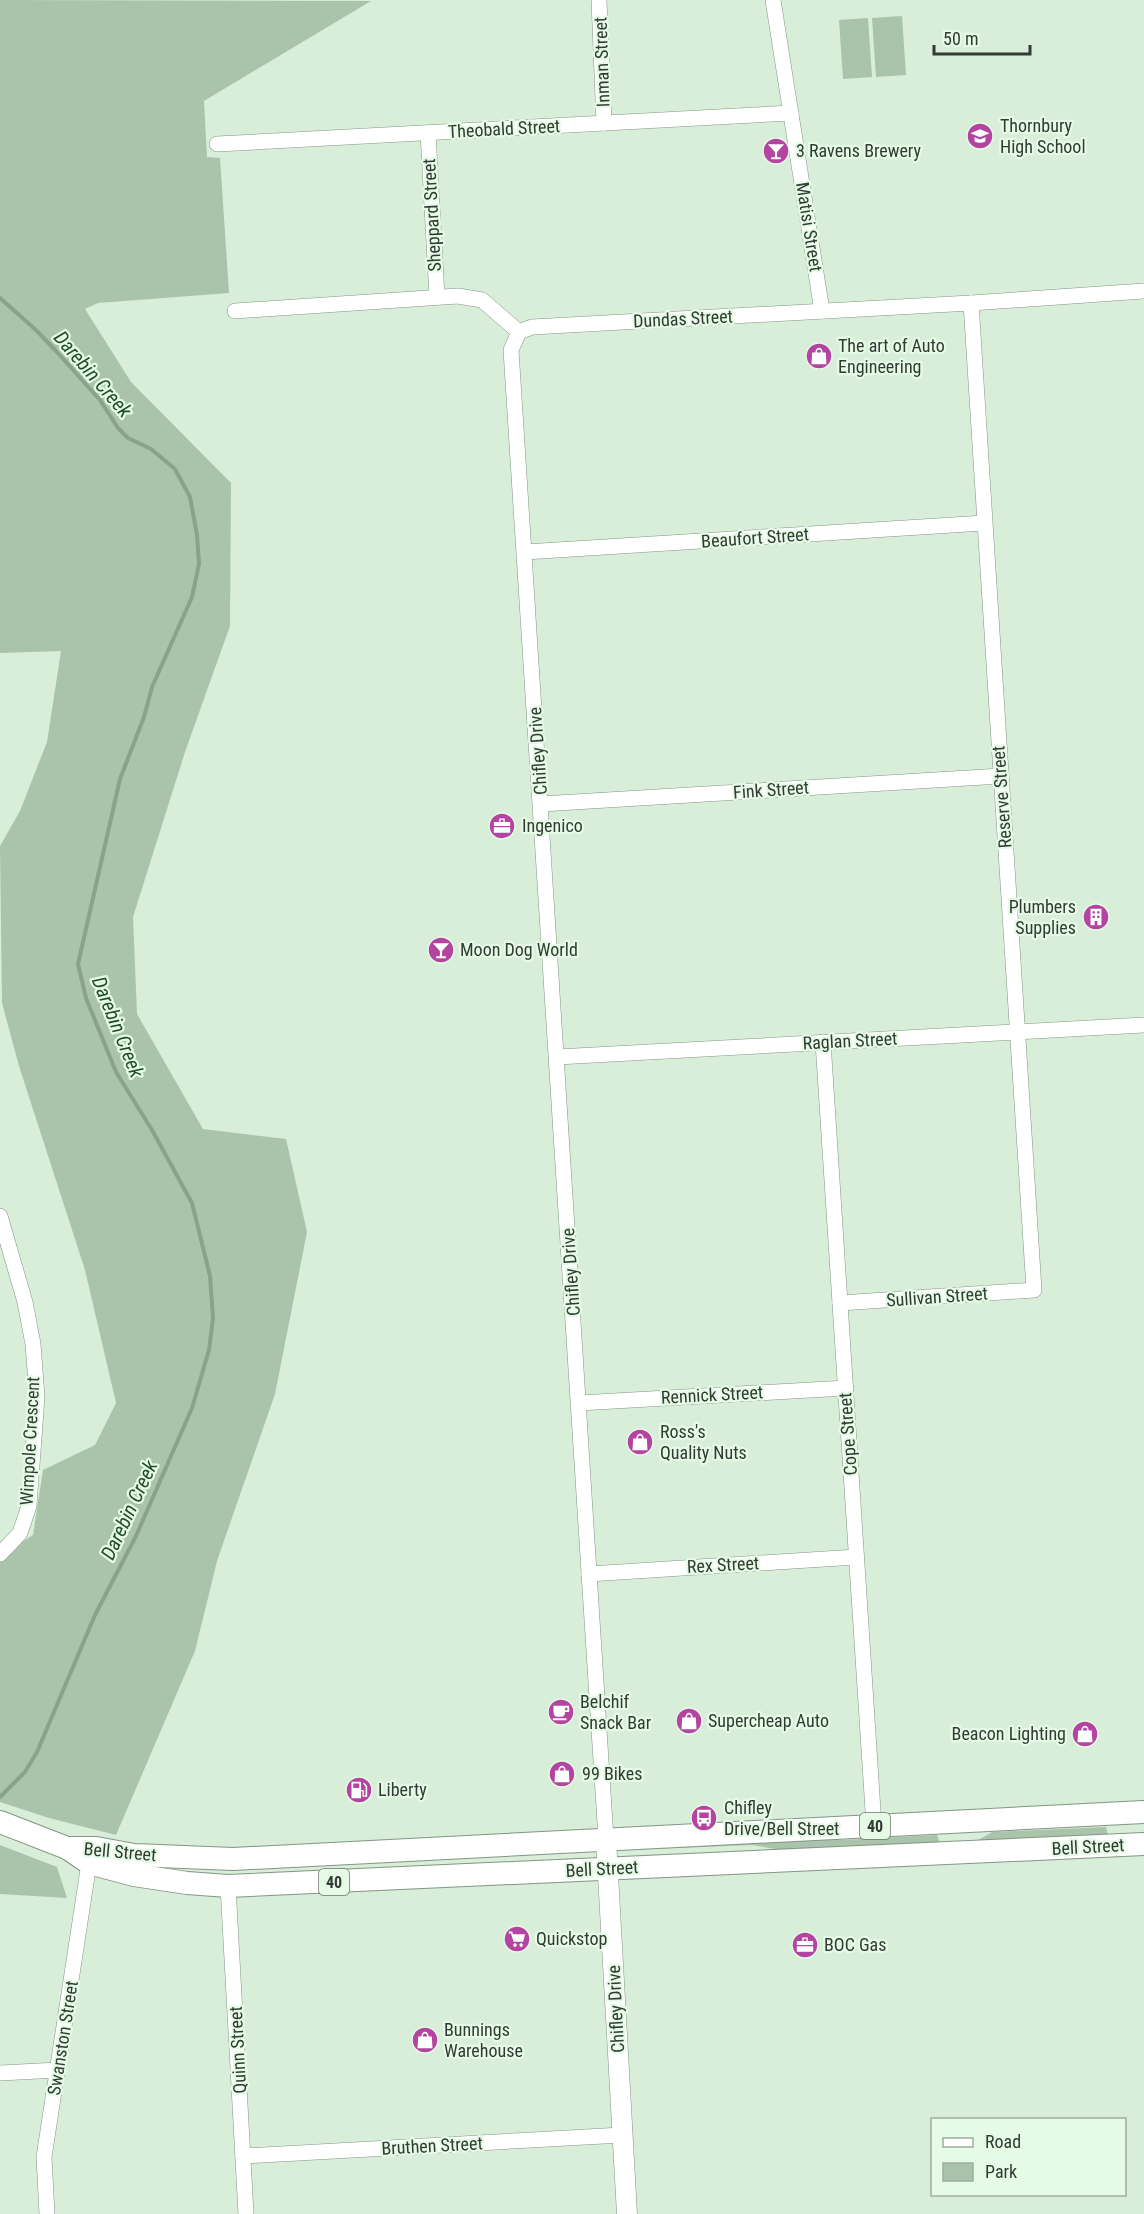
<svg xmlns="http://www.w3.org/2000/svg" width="1144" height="2214" font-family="'Roboto Condensed',sans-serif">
<rect width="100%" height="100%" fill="#d8eed9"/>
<g fill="#a9c4ab">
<polygon points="0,0 371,1 204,101 207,157 220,158 229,293 98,303 85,309 131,382 231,483 230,626 185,752 133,917 137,1014 203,1129 286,1139 307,1232 275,1394 217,1561 195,1651 116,1835 49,1818 0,1802 0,1556 33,1535 43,1470 95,1445 116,1403 85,1270 19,1066 2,1003 0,846 20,811 47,742 61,651 0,653"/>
<polygon points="902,16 906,75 876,77 872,18"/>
<polygon points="868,18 872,77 843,79 839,20"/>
<polygon points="1106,1827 1108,1836 973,1843 992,1832"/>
<polygon points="937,1835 940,1843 792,1852 752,1845 625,1850 806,1837 842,1840"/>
<polygon points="0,1845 57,1867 67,1898 0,1894"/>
</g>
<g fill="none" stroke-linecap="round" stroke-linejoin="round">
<polyline stroke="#87a48a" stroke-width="4" points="0,298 36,330 56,351 100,400 118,428 128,438 151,449 175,469 190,497 197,535 199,564 192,597 152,687 144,717 120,779 78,964 86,998 116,1072 152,1130 192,1203 210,1276 213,1318 209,1350 192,1408 136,1536 95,1615 37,1752 25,1772 0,1797"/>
<defs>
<g id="minor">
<polyline points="599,0 604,123"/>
<polyline points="773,0 822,311"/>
<polyline points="428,133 437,297"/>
<polyline points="217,144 791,113"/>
<polyline points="235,311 458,296 482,300 519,332"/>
<polyline points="519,332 511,350 606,1839"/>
<polyline points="519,332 532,327 971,303 1144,291"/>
<polyline points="525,552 984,523"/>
<polyline points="541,804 1001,776"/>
<polyline points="823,1042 874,1826"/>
<polyline points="557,1057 1144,1025"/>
<polyline points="0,1216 25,1302 33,1344 37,1397 29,1506 20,1533 0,1554"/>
<polyline points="840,1303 1034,1290 971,303"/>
<polyline points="579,1403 846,1388"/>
<polyline points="589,1574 856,1557"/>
<polyline points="228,1886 246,2214"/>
<polyline points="0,2073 58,2070"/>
<polyline points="243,2156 622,2135"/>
<polyline points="47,2214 44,2157 89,1863"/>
</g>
<polyline id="major" points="606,1839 627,2214"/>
<g id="highway">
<polyline points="0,1822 67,1848 89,1863 134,1875 187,1883 228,1886 1144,1844"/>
<polyline points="67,1848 96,1848 134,1855 233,1859 1144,1812"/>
</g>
</defs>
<use href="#minor" stroke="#829683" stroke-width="16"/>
<use href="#major" stroke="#829683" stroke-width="21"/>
<use href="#highway" stroke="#829683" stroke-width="24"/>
<use href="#minor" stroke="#fff" stroke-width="15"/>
<use href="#major" stroke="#fff" stroke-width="20"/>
<use href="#highway" stroke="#fff" stroke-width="22"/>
</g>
<defs>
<symbol id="school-disc" viewBox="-11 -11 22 22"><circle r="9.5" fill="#b444a1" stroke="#e5fbe6"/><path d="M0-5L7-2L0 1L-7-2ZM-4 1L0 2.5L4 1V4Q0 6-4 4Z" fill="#fff"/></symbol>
<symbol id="bar-disc" viewBox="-11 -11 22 22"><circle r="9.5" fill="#b444a1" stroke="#e5fbe6"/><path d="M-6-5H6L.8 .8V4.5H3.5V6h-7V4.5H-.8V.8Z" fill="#fff"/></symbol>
<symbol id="shop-disc" viewBox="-11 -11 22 22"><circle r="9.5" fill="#b444a1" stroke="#e5fbe6"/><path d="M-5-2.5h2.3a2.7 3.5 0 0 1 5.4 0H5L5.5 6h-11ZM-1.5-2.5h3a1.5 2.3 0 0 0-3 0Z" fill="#fff"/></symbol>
<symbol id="office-disc" viewBox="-11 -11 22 22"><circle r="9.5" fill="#b444a1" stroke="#e5fbe6"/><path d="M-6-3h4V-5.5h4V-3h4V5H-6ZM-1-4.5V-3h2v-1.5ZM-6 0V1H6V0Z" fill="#fff"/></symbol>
<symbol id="building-disc" viewBox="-11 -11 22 22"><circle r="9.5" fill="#b444a1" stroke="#e5fbe6"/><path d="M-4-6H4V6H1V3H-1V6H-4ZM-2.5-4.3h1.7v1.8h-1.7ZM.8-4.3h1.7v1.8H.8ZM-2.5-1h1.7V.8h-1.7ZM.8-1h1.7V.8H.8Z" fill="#fff"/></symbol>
<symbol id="cafe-disc" viewBox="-11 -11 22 22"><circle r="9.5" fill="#b444a1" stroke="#e5fbe6"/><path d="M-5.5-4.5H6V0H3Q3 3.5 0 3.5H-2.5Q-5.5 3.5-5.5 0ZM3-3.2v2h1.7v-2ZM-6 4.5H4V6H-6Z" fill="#fff"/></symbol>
<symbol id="fuel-disc" viewBox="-11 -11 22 22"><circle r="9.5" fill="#b444a1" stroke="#e5fbe6"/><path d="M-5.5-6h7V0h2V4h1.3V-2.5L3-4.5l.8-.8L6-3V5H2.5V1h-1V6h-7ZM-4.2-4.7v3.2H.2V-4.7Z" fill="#fff"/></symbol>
<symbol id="bus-disc" viewBox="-11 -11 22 22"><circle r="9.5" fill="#b444a1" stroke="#e5fbe6"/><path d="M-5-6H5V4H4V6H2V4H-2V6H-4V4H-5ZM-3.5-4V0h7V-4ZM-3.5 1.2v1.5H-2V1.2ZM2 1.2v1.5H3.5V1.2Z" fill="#fff"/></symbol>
<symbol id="supermarket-disc" viewBox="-11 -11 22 22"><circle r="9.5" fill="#b444a1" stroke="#e5fbe6"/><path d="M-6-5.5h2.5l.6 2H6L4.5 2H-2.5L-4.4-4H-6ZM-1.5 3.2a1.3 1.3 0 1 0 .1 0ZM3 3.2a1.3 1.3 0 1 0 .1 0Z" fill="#fff"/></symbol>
</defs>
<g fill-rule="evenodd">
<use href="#school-disc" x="965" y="121" width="30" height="30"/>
<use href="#bar-disc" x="761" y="136" width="30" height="30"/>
<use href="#shop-disc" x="804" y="341" width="30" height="30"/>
<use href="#office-disc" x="487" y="811" width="30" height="30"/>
<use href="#building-disc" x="1081" y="902" width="30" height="30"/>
<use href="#bar-disc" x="426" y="935" width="30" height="30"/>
<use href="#shop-disc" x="625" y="1427" width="30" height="30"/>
<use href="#cafe-disc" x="546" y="1697" width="30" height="30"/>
<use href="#shop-disc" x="674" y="1706" width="30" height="30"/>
<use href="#shop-disc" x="1070" y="1719" width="30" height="30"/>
<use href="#shop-disc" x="547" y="1759" width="30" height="30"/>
<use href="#fuel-disc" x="344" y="1775" width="30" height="30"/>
<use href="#bus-disc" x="689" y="1803" width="30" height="30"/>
<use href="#supermarket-disc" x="502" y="1924" width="30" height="30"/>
<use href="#office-disc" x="790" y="1930" width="30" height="30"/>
<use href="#shop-disc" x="410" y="2025" width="30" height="30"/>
</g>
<g text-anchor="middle" stroke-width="4.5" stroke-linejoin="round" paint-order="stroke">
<g fill="#e5fbe6" stroke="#687569" stroke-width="1.5">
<rect x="860" y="1813" width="30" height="26" rx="4.5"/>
<rect x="319" y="1869" width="30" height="26" rx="4.5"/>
</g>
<g font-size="16" font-weight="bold" fill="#323b33">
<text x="875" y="1832">40</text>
<text x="334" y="1888">40</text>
</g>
<g font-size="18" fill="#323b33" stroke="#e5fbe6">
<text transform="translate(602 62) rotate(-92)" y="6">Inman Street</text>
<text transform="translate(504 129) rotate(-3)" y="6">Theobald Street</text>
<text transform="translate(432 215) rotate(-93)" y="6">Sheppard Street</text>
<text transform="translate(809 227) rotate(81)" y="6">Matisi Street</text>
<text transform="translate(683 319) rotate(-3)" y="6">Dundas Street</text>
<text transform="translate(755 538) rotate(-4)" y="6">Beaufort Street</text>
<text transform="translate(538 751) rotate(-94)" y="6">Chifley Drive</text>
<text transform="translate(771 790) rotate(-4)" y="6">Fink Street</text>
<text transform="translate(1002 797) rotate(-94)" y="6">Reserve Street</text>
<text transform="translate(850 1041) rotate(-3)" y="6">Raglan Street</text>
<text transform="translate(571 1272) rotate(-94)" y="6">Chifley Drive</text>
<text transform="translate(937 1297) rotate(-4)" y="6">Sullivan Street</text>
<text transform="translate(712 1395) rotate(-3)" y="6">Rennick Street</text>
<text transform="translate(848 1434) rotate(-94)" y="6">Cope Street</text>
<text transform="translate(30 1441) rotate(-87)" y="6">Wimpole Crescent</text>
<text transform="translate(723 1565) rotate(-3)" y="6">Rex Street</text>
<text transform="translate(1088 1847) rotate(-3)" y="6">Bell Street</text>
<text transform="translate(120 1852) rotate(5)" y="6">Bell Street</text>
<text transform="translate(602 1869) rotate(-3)" y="6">Bell Street</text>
<text transform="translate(616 2009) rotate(-93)" y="6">Chifley Drive</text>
<text transform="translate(63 2038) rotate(-81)" y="6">Swanston Street</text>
<text transform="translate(238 2050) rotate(-93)" y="6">Quinn Street</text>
<text transform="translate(432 2146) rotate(-3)" y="6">Bruthen Street</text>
</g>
<g font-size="18" fill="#323b33" stroke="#e5fbe6" text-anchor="start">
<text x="1000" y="132">Thornbury<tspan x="1000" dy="21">High School</tspan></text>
<text x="796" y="157">3 Ravens Brewery</text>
<text x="838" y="352">The art of Auto<tspan x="838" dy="21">Engineering</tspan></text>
<text x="522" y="832">Ingenico</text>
<text x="1076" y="913" text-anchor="end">Plumbers<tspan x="1076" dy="21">Supplies</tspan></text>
<text x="460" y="956">Moon Dog World</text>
<text x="660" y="1438">Ross's<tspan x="660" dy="21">Quality Nuts</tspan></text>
<text x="580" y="1708">Belchif<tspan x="580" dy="21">Snack Bar</tspan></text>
<text x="708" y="1727">Supercheap Auto</text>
<text x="1066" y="1740" text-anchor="end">Beacon Lighting</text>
<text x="582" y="1780">99 Bikes</text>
<text x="378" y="1796">Liberty</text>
<text x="724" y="1814">Chifley<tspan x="724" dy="21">Drive/Bell Street</tspan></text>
<text x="536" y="1945">Quickstop</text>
<text x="824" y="1951">BOC Gas</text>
<text x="444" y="2036">Bunnings<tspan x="444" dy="21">Warehouse</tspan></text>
</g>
<g font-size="20" font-style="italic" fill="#214d27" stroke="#e5fbe6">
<text transform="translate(93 374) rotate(49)" y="7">Darebin Creek</text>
<text transform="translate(118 1027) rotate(68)" y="7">Darebin Creek</text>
<text transform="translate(129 1510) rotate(-65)" y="7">Darebin Creek</text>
</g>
</g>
<rect x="931" y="2118" width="195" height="78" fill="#e5fbe6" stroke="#9dae9e" stroke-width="1.5"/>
<rect x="943" y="2138" width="30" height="9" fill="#ffffff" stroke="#9dae9e" stroke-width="1.5"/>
<text x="985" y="2148" font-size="18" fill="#323b33">Road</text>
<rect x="943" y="2163" width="30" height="18" fill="#a9c4ab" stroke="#9dae9e" stroke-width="1.5"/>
<text x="985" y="2178" font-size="18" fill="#323b33">Park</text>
<path d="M934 45v9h96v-9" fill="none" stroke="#323b33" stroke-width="3"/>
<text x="943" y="45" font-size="18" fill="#323b33" stroke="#e5fbe6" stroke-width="4.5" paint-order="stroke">50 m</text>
</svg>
